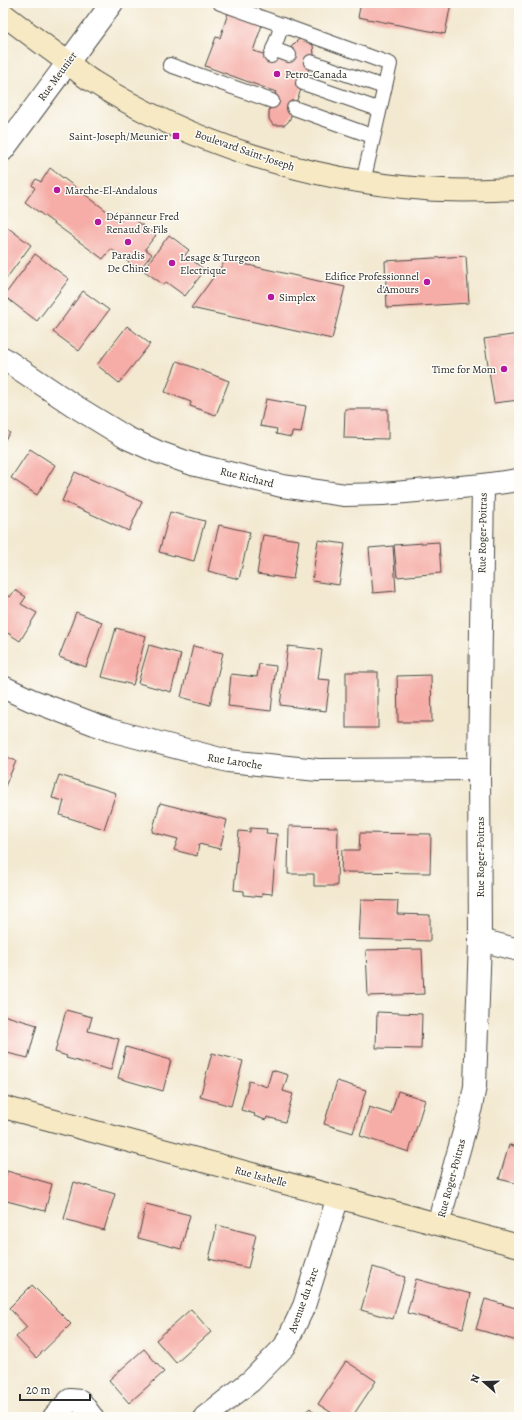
<svg xmlns="http://www.w3.org/2000/svg" width="522" height="1420" font-family="Alegreya,serif">
<rect width="100%" height="100%" fill="#fdfcf7"/>
<filter id="ink" filterUnits="userSpaceOnUse"><feTurbulence type="fractalNoise" baseFrequency=".025" numOctaves="2"/><feDisplacementMap in="SourceGraphic" scale="8" xChannelSelector="R" yChannelSelector="G"/><feConvolveMatrix kernelMatrix="1 2 1 2 8 2 1 2 1" color-interpolation-filters="sRGB"/></filter>
<filter id="wash" filterUnits="userSpaceOnUse"><feTurbulence type="fractalNoise" baseFrequency=".012" numOctaves="4" result="noise"/><feDisplacementMap in="SourceGraphic" scale="16" xChannelSelector="R" yChannelSelector="G"/><feGaussianBlur stdDeviation="0.9" result="paint"/><feColorMatrix in="noise" values="0 0 0 0 0 0 0 0 0 0 0 0 0 0 0 0 0 1.4 0 .05"/><feComposite in="paint" operator="in"/></filter>
<g filter="url(#wash)">
<rect width="100%" height="100%" fill="#f3e9d1"/>
<g id="blocks">
<g fill="#f6ada7">
<polygon points="361,3 451,3 445,34 358,17"/>
<polygon points="228,13 262,25 253,51 287,61 292,46 298,40 301,39 313,45 314,55 289,121 285,125 273,125 269,119 269,111 276,92 205,66 216,37 220,38"/>
<polygon points="50,168 120,221 126,213 156,235 145,249 152,254 139,270 111,249 103,259 25,202 35,188 32,185 36,179 41,182"/>
<polygon points="3,224 31,245 3,283"/>
<polygon points="169,235 189,250 185,255 205,270 185,296 166,282 164,285 143,270"/>
<polygon points="35,254 69,279 37,321 4,296"/>
<polygon points="466,256 469,303 387,308 385,261"/>
<polygon points="226,260 345,287 332,339 191,308"/>
<polygon points="83,291 109,310 79,351 53,332"/>
<polygon points="127,326 150,344 119,383 97,365"/>
<polygon points="519,334 519,400 494,403 484,339"/>
<polygon points="177,361 229,381 216,415 190,406 191,402 165,392"/>
<polygon points="266,399 306,406 301,433 292,432 291,437 276,434 277,429 260,426"/>
<polygon points="345,409 388,409 388,439 344,438"/>
<polygon points="3,428 10,433 3,442"/>
<polygon points="30,449 55,465 37,495 11,478"/>
<polygon points="75,472 142,502 129,531 62,501"/>
<polygon points="170,512 205,521 194,561 159,552"/>
<polygon points="219,525 250,532 239,579 208,571"/>
<polygon points="263,535 299,540 293,579 257,574"/>
<polygon points="318,540 345,544 339,585 312,581"/>
<polygon points="439,542 441,573 397,577 394,545"/>
<polygon points="393,546 396,591 373,593 369,548"/>
<polygon points="15,590 26,597 21,604 37,613 20,641 3,630 3,593 10,597"/>
<polygon points="76,612 102,622 86,667 59,657"/>
<polygon points="116,628 146,636 133,685 102,677"/>
<polygon points="149,645 181,654 171,692 138,683"/>
<polygon points="193,646 223,653 210,705 181,697"/>
<polygon points="288,646 322,650 318,679 330,680 326,711 280,705"/>
<polygon points="259,664 276,666 271,711 228,706 231,674 257,677"/>
<rect x="346" y="672" width="32" height="56"/>
<polygon points="431,675 432,722 398,722 397,676"/>
<polygon points="3,755 16,761 3,791"/>
<polygon points="59,775 116,793 104,829 60,815 64,801 52,798"/>
<polygon points="160,803 227,820 220,849 199,844 197,856 174,850 178,839 152,832"/>
<polygon points="289,826 338,827 337,886 314,886 314,874 288,874"/>
<polygon points="250,828 267,829 266,833 277,834 272,894 262,893 262,897 244,895 244,891 234,890 239,831 250,832"/>
<polygon points="360,833 431,834 430,873 341,872 342,850 359,850"/>
<polygon points="361,900 398,901 397,914 430,915 430,941 359,939"/>
<polygon points="422,949 424,994 368,996 366,950"/>
<polygon points="66,1010 92,1017 88,1031 119,1039 111,1070 66,1058 67,1056 55,1052"/>
<polygon points="377,1012 422,1014 421,1049 376,1048"/>
<polygon points="3,1015 37,1025 28,1058 3,1052"/>
<polygon points="126,1047 171,1060 163,1091 118,1078"/>
<polygon points="212,1053 243,1061 231,1106 200,1097"/>
<polygon points="272,1070 288,1075 283,1091 293,1094 285,1122 267,1117 266,1120 254,1116 255,1114 241,1110 249,1081 267,1087"/>
<polygon points="337,1081 366,1090 353,1133 324,1124"/>
<polygon points="398,1091 425,1100 409,1152 360,1136 369,1107 391,1114"/>
<polygon points="509,1145 519,1147 519,1184 499,1179"/>
<polygon points="7,1171 52,1184 45,1211 3,1200 3,1186"/>
<polygon points="74,1182 115,1194 104,1230 64,1219"/>
<polygon points="146,1204 190,1215 181,1249 138,1238"/>
<polygon points="217,1225 256,1235 248,1268 209,1259"/>
<polygon points="373,1267 405,1277 393,1319 361,1310"/>
<polygon points="416,1279 471,1294 463,1328 407,1313"/>
<polygon points="32,1285 71,1324 36,1358 16,1337 27,1327 9,1308"/>
<polygon points="485,1299 519,1309 519,1334 517,1341 476,1329"/>
<polygon points="191,1309 211,1332 176,1363 156,1340"/>
<polygon points="144,1349 164,1372 129,1403 109,1380"/>
<polygon points="346,1361 376,1381 352,1417 338,1417 318,1404"/>
<polygon points="310,1408 318,1417 299,1417"/>
</g>
</g>
</g>
<g filter="url(#ink)">
<use href="#blocks" fill-opacity="0" stroke="#494844" stroke-width="1"/>
<g fill="none" stroke-linecap="round" stroke-linejoin="round">
<defs>
<g id="lane">
<polyline points="220,3 282,25"/>
<polyline points="273,49 289,55"/>
<polyline points="271,56 282,25 390,64 363,182"/>
<polyline points="311,62 384,87"/>
<polyline points="170,65 272,101"/>
<polyline points="303,83 378,109"/>
<polyline points="294,108 372,136"/>
</g>
<g id="street">
<polyline points="3,150 112,3"/>
<polyline points="3,358 73,405 127,438 158,452 192,464 282,486 345,495 383,494 483,485 519,480"/>
<polyline points="3,687 31,700 110,730 228,761 318,770 479,769"/>
<polyline points="480,940 519,950"/>
<polyline points="438,1224 471,1107 475,1086 480,940 479,769 483,485"/>
<polyline points="54,1417 70,1400 80,1401 92,1417"/>
<polyline points="205,1417 251,1381 285,1346 304,1306 338,1197"/>
</g>
<g id="secondary">
<path d="M 3,14 C 24,30 45,46 66,61 C 75,68 83,76 92,81 C 189,143 311,181 425,189 C 457,192 488,190 519,189"/>
<polyline points="3,1107 519,1246"/>
</g>
</defs>
<use href="#lane" stroke="#494844" stroke-width="16"/>
<use href="#street" stroke="#494844" stroke-width="24"/>
<use href="#secondary" stroke="#494844" stroke-width="24"/>
<use href="#lane" stroke="#fff" stroke-width="14"/>
<use href="#street" stroke="#fff" stroke-width="22"/>
<use href="#secondary" stroke="#f6e9c3" stroke-width="22"/>
</g>
</g>
<g fill="#b5179e" stroke="#fdfcf7" stroke-width="1.5">
<circle cx="277" cy="74" r="4"/>
<rect x="172" y="132" width="8" height="8" rx="2"/>
<circle cx="57" cy="190" r="4"/>
<circle cx="98" cy="222" r="4"/>
<circle cx="128" cy="242" r="4"/>
<circle cx="172" cy="263" r="4"/>
<circle cx="427" cy="282" r="4"/>
<circle cx="271" cy="297" r="4"/>
<circle cx="504" cy="369" r="4"/>
</g>
<g text-anchor="middle" stroke-width="3" stroke-linejoin="round" paint-order="stroke">
<g font-size="11" fill="#2b2b2b" stroke="#fdfcf7" text-anchor="start">
<text x="285" y="78">Petro-Canada</text>
<text x="168" y="140" text-anchor="end">Saint-Joseph/Meunier</text>
<text x="65" y="194">Marche-El-Andalous</text>
<text x="106" y="220">Dépanneur Fred<tspan x="106" dy="13">Renaud &amp; Fils</tspan></text>
<text x="128" y="259" text-anchor="middle">Paradis<tspan x="128" dy="13">De Chine</tspan></text>
<text x="180" y="261">Lesage &amp; Turgeon<tspan x="180" dy="13">Electrique</tspan></text>
<text x="419" y="280" text-anchor="end">Edifice Professionnel<tspan x="419" dy="13">d'Amours</tspan></text>
<text x="279" y="301">Simplex</text>
<text x="496" y="373" text-anchor="end">Time for Mom</text>
</g>
<g font-size="11" fill="#2b2b2b" stroke="#fdfcf7">
<text transform="translate(57 76) rotate(-54)" y="4">Rue Meunier</text>
<text transform="translate(245 150) rotate(19)" y="4">Boulevard Saint-Joseph</text>
<text transform="translate(247 477) rotate(14)" y="4">Rue Richard</text>
<text transform="translate(482 533) rotate(-89)" y="4">Rue Roger-Poitras</text>
<text transform="translate(235 761) rotate(9)" y="4">Rue Laroche</text>
<text transform="translate(480 857) rotate(-90)" y="4">Rue Roger-Poitras</text>
<text transform="translate(261 1176) rotate(15)" y="4">Rue Isabelle</text>
<text transform="translate(451 1178) rotate(-75)" y="4">Rue Roger-Poitras</text>
<text transform="translate(303 1300) rotate(-70)" y="4">Avenue du Parc</text>
</g>
</g>
<rect width="522" height="1420" fill="none" stroke="#fdfcf7" stroke-width="16"/>
<g transform="translate(484 1382) rotate(290)" stroke="#fdfcf7" stroke-width="3" paint-order="stroke">
<path d="M0-3L7 15L0 10L-7 15Z" fill="#2b2b2b"/>
<text y="-6" font-size="11" font-weight="bold" text-anchor="middle" fill="#2b2b2b">N</text>
</g>
<path d="M20 1394v6h70v-6" fill="none" stroke="#2b2b2b" stroke-width="2"/>
<text x="26" y="1394" font-size="12" fill="#2b2b2b" stroke="#fdfcf7" stroke-width="3" paint-order="stroke">20 m</text>
</svg>
